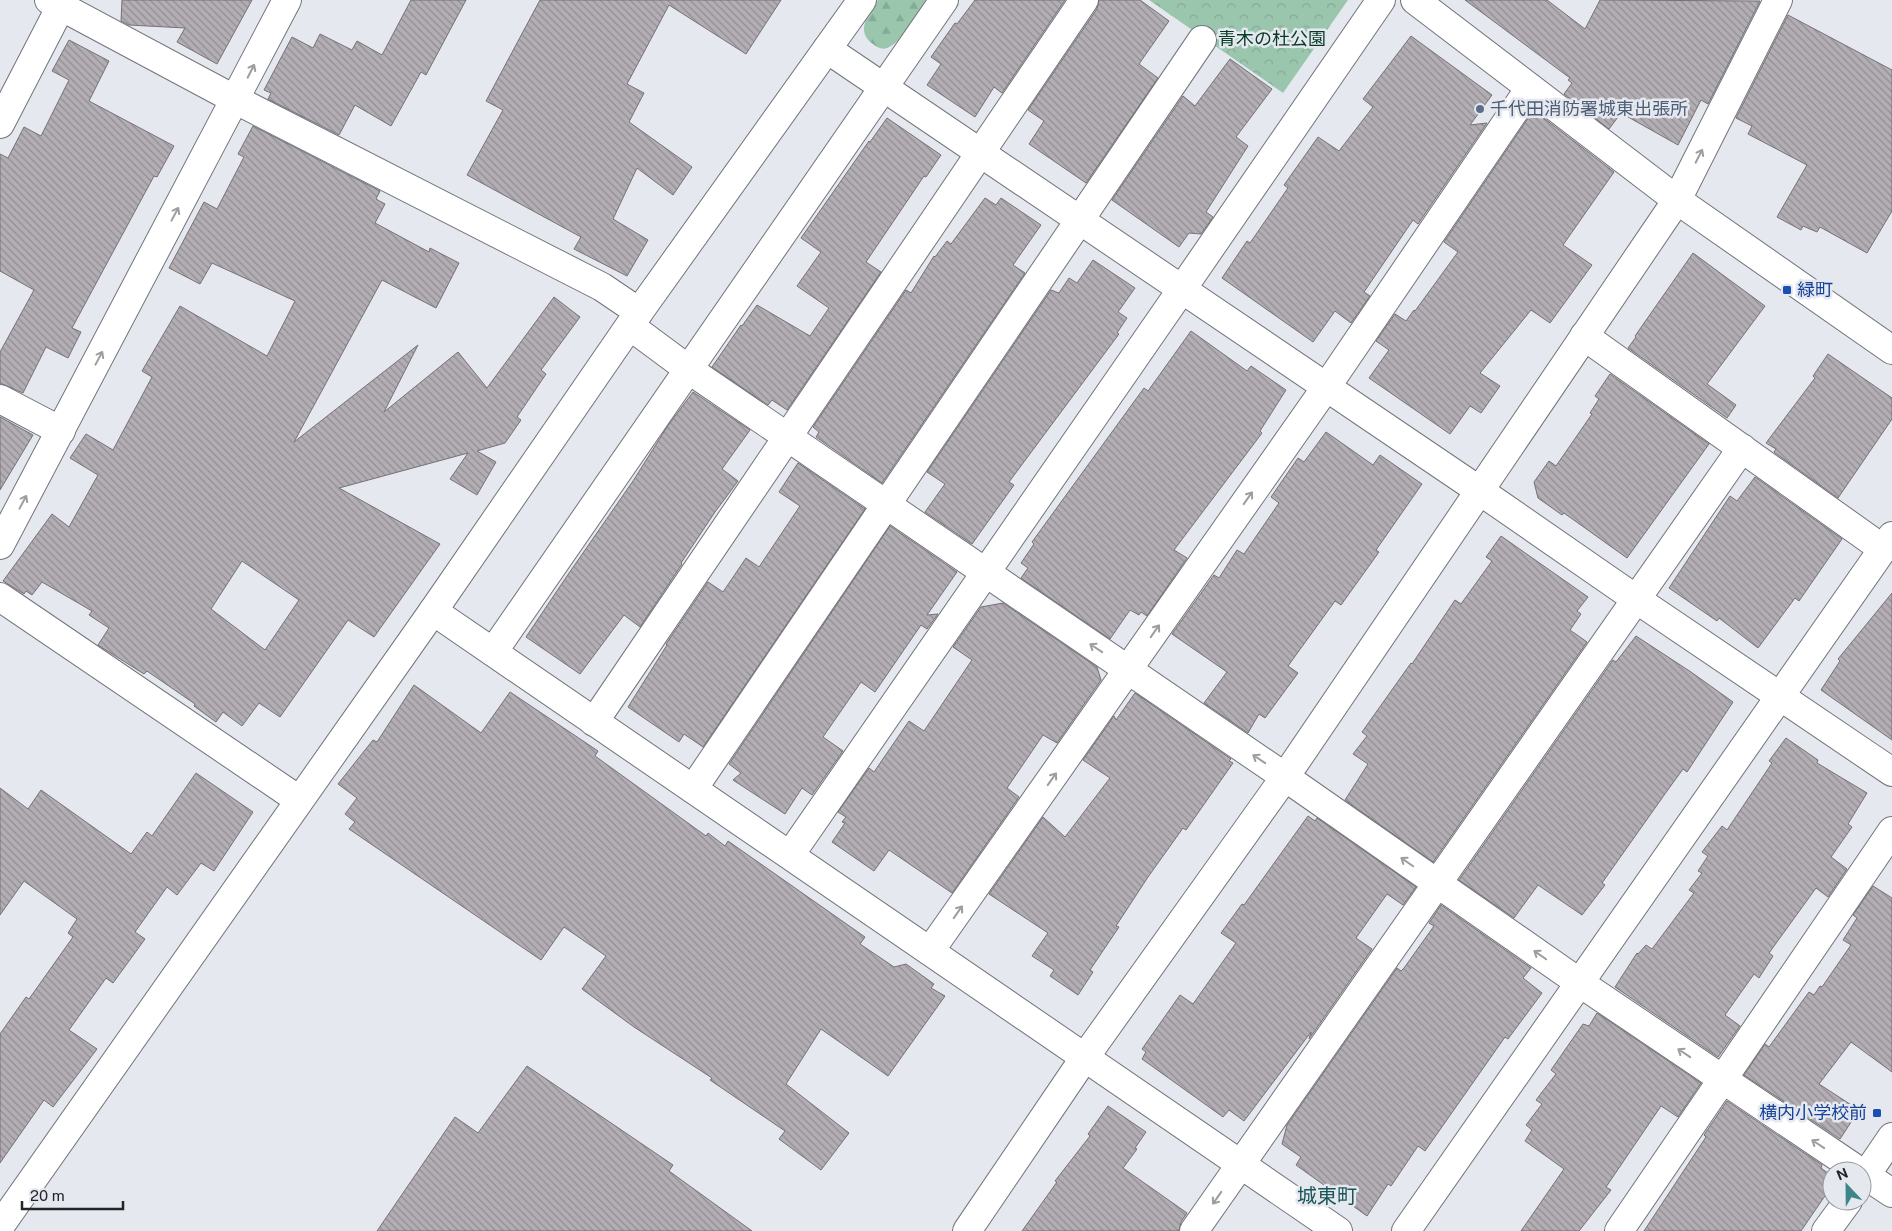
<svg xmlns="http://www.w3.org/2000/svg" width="1892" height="1231" font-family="'Public Sans','Noto Sans JP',sans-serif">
<defs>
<pattern id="forest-firs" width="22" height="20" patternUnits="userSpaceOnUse" patternTransform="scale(1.25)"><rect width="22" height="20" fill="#9bc6ae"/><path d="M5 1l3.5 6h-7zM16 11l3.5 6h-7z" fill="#85aa96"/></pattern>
<pattern id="park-crowns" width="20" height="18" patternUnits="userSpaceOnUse" patternTransform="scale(1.25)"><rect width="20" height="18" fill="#9bc6ae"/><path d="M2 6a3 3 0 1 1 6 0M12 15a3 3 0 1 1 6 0" fill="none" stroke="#85aa96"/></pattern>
<pattern id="building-back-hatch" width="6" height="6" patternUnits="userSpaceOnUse" patternTransform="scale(1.25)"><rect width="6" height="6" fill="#b3aeb3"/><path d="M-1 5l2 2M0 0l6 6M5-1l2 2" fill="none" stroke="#918d92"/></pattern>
</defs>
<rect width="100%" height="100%" fill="#e5e8ef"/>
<path fill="url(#forest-firs)" d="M 878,0 L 926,0 C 917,14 902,43 887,48 C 881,50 877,47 873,44 C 855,32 868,13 878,0 Z"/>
<polygon fill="url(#park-crowns)" points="1149,0 1348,0 1283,93"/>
<g fill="url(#building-back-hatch)" stroke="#767176" fill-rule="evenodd">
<polygon points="122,0 252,0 217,64 177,42 185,28 129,25 121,21"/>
<polygon points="411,0 466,0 426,75 421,72 391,126 355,105 339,135 268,99 271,93 264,90 292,37 313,48 320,34 352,50 357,41 382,55"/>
<polygon points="540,0 781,0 746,54 669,5 627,84 644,93 629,122 692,167 673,195 637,168 613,219 648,240 627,276 574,249 581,237 467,175 503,110 486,101"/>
<polygon points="975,0 1065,0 1002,93 994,87 975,117 927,85 941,64 931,57 955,23 957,24"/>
<polygon points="1099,0 1140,0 1169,21 1139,64 1158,78 1086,183 1029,144 1044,121 1028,110 1097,9"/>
<polygon points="1465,0 1547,0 1585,29 1600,0 1760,1 1708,104 1701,100 1678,145 1621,113 1609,129 1564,94 1572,83 1568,80 1570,78"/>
<polygon points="1788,15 1892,70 1892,211 1867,253 1820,227 1817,232 1803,226 1801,230 1777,217 1807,165 1748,134 1752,126 1736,118"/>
<polygon points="1411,36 1492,95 1470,125 1487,123 1418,224 1413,220 1364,292 1370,296 1351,323 1335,311 1313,342 1222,278 1247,241 1250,243 1288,188 1284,185 1318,137 1339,151 1373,107 1363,99"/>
<polygon points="69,40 109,61 89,101 174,146 157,177 154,176 72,328 81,332 68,358 46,347 23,393 0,383 0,352 34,290 0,271 0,154 8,158 24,127 41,136 69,80 52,71"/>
<polygon points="1230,59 1272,89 1236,137 1248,146 1206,212 1213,217 1201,234 1189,233 1179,247 1112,200 1183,96 1195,106"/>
<polygon points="1541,116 1614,172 1563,245 1592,265 1550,323 1531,310 1480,373 1500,386 1481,413 1470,406 1450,434 1369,378 1389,350 1376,341 1395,314 1406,321 1414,310 1415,311 1458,252 1444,242 1529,117"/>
<polygon points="887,118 941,155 926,177 924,176 866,262 881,272 787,410 772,400 768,405 712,367 741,325 742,326 757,305 810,336 829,308 797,286 821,252 801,238 869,141 870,142"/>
<path d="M 253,126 L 380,191 L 376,199 L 385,204 L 375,223 L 429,252 L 430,248 L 459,263 L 436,308 L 382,280 L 294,442 L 418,345 L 384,412 L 458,352 L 487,388 L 554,297 L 580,317 L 541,370 L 546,374 L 517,417 L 521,420 L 505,443 L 477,451 L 496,462 L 477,495 L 450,479 L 468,453 L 339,488 L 440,544 L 374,637 L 348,620 L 280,717 L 259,703 L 242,726 L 223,712 L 216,722 L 194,706 L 195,704 L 147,671 L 144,674 L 98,645 L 109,628 L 89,615 L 92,611 L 42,582 L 32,595 L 26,591 L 24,594 L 3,581 L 52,514 L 69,527 L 98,475 L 70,458 L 86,434 L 113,450 L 152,377 L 142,371 L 180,306 L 267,356 L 295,301 L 212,263 L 200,284 L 169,268 L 204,202 L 217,209 L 244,157 L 238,154 ZM 242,561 L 299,600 L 265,650 L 211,609 Z"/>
<polygon points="985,198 996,205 1001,198 1041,225 1013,265 1025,273 882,483 816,437 819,432 813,427 906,290 911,293 934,256 935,257 947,241 951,244"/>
<polygon points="1693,253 1765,306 1707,384 1736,405 1727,418 1628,348 1636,337 1635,336"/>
<polygon points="1093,260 1135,288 1118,312 1127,318 1117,333 1119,334 1009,482 1014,485 972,544 925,512 945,484 927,472 1051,290 1059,293 1069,278 1077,283"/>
<polygon points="1191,331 1247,371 1251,366 1286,390 1260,431 1262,433 1174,550 1187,558 1147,616 1141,612 1139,615 1130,610 1110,639 1021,578 1028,568 1021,563 1034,544 1032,542 1144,388 1148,391"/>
<polygon points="1828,354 1892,398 1892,419 1838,498 1774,452 1776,449 1766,443 1815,378 1813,376"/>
<polygon points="1610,374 1709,444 1627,558 1564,513 1562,515 1538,498 1534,482 1549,461 1556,466 1592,414 1590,413 1599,399 1595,396"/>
<polygon points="693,392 750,430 722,469 738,481 715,512 681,563 682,564 640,627 624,615 580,674 526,637 567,576 633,481 667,427"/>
<polygon points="0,417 33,435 0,490"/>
<polygon points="1326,432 1373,465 1380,455 1422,484 1376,550 1379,552 1341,605 1335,601 1288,666 1298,673 1265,718 1259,714 1248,733 1204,703 1227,672 1172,634 1214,575 1219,578 1237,550 1244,554 1279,503 1271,497 1298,458 1304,462"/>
<polygon points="798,463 865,509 703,747 684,734 679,742 628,707 667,645 666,644 708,582 723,592 746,558 759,567 800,506 779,492"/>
<polygon points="1755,477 1842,539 1799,601 1795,598 1758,648 1719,618 1717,621 1669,588 1730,496 1737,501"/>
<polygon points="890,526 957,572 927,615 938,614 927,629 921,625 875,692 861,682 823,737 843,751 812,795 802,788 785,814 733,780 741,773 729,764"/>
<polygon points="1501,536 1588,597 1577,611 1581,614 1570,630 1587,642 1433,862 1345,800 1368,764 1353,754 1367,736 1362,732 1411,663 1412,664 1455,600 1461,604 1492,561 1486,557"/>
<polygon points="1892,593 1892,740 1821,690 1840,661 1838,659"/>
<polygon points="1003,603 1097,667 1101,680 1057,743 1043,735 1007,788 1019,797 952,893 889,850 874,871 832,842 845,823 842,822 846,817 838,812 869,768 874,772 909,721 924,731 972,660 953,647 981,607"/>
<polygon points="1636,636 1691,672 1733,702 1687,772 1683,769 1667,791 1602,883 1605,885 1582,915 1538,885 1514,918 1459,880 1613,660 1616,662"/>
<polygon points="414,685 481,733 510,692 598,751 595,756 706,836 708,833 725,846 728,841 865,937 860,944 894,967 906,964 934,984 931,988 945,996 888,1076 821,1029 786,1084 849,1133 821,1170 779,1139 785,1131 710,1080 712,1078 634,1027 582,989 606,956 564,927 541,960 349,829 355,822 345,814 357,798 338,784 373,740 377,742"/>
<polygon points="1135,693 1231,759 1229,761 1233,763 1186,830 1183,828 1148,877 1116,926 1119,927 1090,970 1093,972 1078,995 1050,976 1054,970 1032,956 1048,933 989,894 1043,817 1065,837 1110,778 1083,760 1114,716 1116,720"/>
<polygon points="1786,738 1818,760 1817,763 1867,793 1848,824 1852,827 1831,857 1847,869 1828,897 1816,888 1769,953 1773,956 1759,978 1754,974 1725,1015 1740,1026 1718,1057 1615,987 1637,953 1638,954 1646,945 1652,949 1694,893 1689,890 1702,873 1698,871 1708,856 1702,852 1722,826 1727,830 1772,763 1769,761"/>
<polygon points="196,773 253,812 214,871 201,863 177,895 167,887 135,932 145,939 113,983 106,978 69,1030 97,1049 53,1107 44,1100 0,1163 0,1034 26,997 29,999 73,937 68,933 77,919 24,881 0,915 0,788 28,809 41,790 131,854 147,832 152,836"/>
<polygon points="1308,816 1315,821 1317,818 1416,887 1403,905 1387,894 1356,938 1372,949 1309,1039 1311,1032 1244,1121 1229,1110 1223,1117 1142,1059 1146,1052 1142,1049 1180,995 1193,1004 1236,943 1221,933 1242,904 1244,905"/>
<polygon points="1873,886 1892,898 1892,1072 1851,1042 1819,1084 1859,1110 1840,1139 1744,1075 1765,1044 1769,1047 1809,992 1814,995 1820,986 1822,987 1851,945 1843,940 1857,918 1853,915"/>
<polygon points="1441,905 1531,968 1523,978 1542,993 1508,1039 1505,1037 1425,1151 1418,1146 1391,1186 1388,1184 1367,1216 1296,1165 1301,1157 1282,1144 1287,1125 1397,968 1401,971 1404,968 1434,926 1429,923"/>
<polygon points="1597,1013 1701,1083 1678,1117 1661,1106 1606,1187 1611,1190 1579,1231 1521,1231 1564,1169 1525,1141 1532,1130 1526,1125 1542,1104 1536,1100 1556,1074 1551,1070 1583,1024 1589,1026"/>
<polygon points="527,1066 673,1165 669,1171 752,1231 377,1231 455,1117 478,1133"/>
<polygon points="1727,1101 1822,1165 1821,1168 1829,1174 1823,1181 1831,1187 1801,1231 1644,1231 1706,1137 1704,1135"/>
<polygon points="1108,1106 1146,1132 1135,1148 1137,1149 1123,1168 1187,1213 1181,1222 1179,1231 1022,1231 1057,1182 1055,1181 1090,1136 1088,1134"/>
</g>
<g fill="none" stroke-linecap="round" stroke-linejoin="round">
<defs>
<g id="minor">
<polyline points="49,0 236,100 602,287 639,312"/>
<polyline points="1415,0 1677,200 1892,350"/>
<polyline points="827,49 1480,491 1636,599 1892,772"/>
<polyline points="0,124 61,6"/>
<polyline points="1677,200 1778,0"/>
<polyline points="630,326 688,369 1285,777 1580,983 1859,1171"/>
<polyline points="1584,336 1883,549"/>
<polyline points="0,399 61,431"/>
<polyline points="0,545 287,0"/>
<polyline points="0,597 299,800"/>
<polyline points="433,611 1338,1231"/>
<polyline points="493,652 944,0"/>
<polyline points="594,722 1084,0"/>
<polyline points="693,789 1202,40"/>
<polyline points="790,855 1182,289 1381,0"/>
<polyline points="930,951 1327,386 1530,88"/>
<polyline points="1862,1173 1892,1193"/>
<polyline points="1862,1181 1892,1137"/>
<polyline points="0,1226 433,611 639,312 862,0"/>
<polyline points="1194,1231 1742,448"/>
<polyline points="1406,1231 1892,536"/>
<polyline points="1619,1231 1892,831"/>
<polyline points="1826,1231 1848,1201"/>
</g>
<polyline id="tertiary" points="967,1231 1085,1057 1285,777 1677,200"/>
</defs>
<use href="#minor" stroke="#71747a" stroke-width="30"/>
<use href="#tertiary" stroke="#71747a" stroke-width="30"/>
<use href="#minor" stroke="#fff" stroke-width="28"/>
<use href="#tertiary" stroke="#fff" stroke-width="28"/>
</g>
<defs><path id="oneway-shaft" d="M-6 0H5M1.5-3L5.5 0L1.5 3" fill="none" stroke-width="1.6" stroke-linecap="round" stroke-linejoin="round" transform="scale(1.25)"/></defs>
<g stroke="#9c9d9e">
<use href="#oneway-shaft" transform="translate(251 71) rotate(-63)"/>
<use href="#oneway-shaft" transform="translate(1699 156) rotate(-63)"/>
<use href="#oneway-shaft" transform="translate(175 214) rotate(-62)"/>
<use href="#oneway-shaft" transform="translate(99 358) rotate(-62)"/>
<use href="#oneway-shaft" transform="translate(1248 498) rotate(-55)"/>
<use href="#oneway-shaft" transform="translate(23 502) rotate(-62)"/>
<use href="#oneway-shaft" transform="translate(1155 631) rotate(-55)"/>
<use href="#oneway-shaft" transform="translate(1096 648) rotate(-146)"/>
<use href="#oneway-shaft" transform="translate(1259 759) rotate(-146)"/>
<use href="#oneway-shaft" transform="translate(1052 779) rotate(-55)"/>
<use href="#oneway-shaft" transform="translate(1407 862) rotate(-145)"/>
<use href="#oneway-shaft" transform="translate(958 912) rotate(-55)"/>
<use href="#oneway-shaft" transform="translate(1540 955) rotate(-145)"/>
<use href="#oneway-shaft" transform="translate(1684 1053) rotate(-146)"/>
<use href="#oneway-shaft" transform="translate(1818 1144) rotate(-146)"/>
<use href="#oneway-shaft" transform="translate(1217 1198) rotate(125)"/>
</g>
<circle fill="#5c6f8a" stroke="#e5e8ef" stroke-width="2" cx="1480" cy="109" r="5"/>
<g fill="#1a4fb4" stroke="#e5e8ef" stroke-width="2">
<rect x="1782" y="285" width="10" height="10" rx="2.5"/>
<rect x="1872" y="1108" width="10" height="10" rx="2.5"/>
</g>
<g text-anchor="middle" stroke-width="5" stroke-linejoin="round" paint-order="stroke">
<g font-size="18" fill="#073c26" stroke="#e5e8ef">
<text x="1272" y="45">青木の杜公園</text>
</g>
<g font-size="18" fill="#4e5e75" stroke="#e5e8ef" text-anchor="start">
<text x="1490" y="115">千代田消防署城東出張所</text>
</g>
<g font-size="18" fill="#164399" stroke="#e5e8ef" text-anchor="start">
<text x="1797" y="296">緑町</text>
<text x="1867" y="1119" text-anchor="end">横内小学校前</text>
</g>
<g font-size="20" fill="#1a5657" stroke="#e5e8ef">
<text x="1327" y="1203">城東町</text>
</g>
</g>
<g transform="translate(1847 1186) rotate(338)"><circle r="24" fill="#e5e8ef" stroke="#979a9f"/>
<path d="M0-4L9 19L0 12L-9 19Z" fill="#3d8687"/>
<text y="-8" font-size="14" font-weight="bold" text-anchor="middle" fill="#232527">N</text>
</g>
<path d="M22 1201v8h101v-8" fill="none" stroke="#232527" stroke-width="2.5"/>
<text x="30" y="1201" font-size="15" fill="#232527" stroke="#e5e8ef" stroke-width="4" paint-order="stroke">20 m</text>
</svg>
